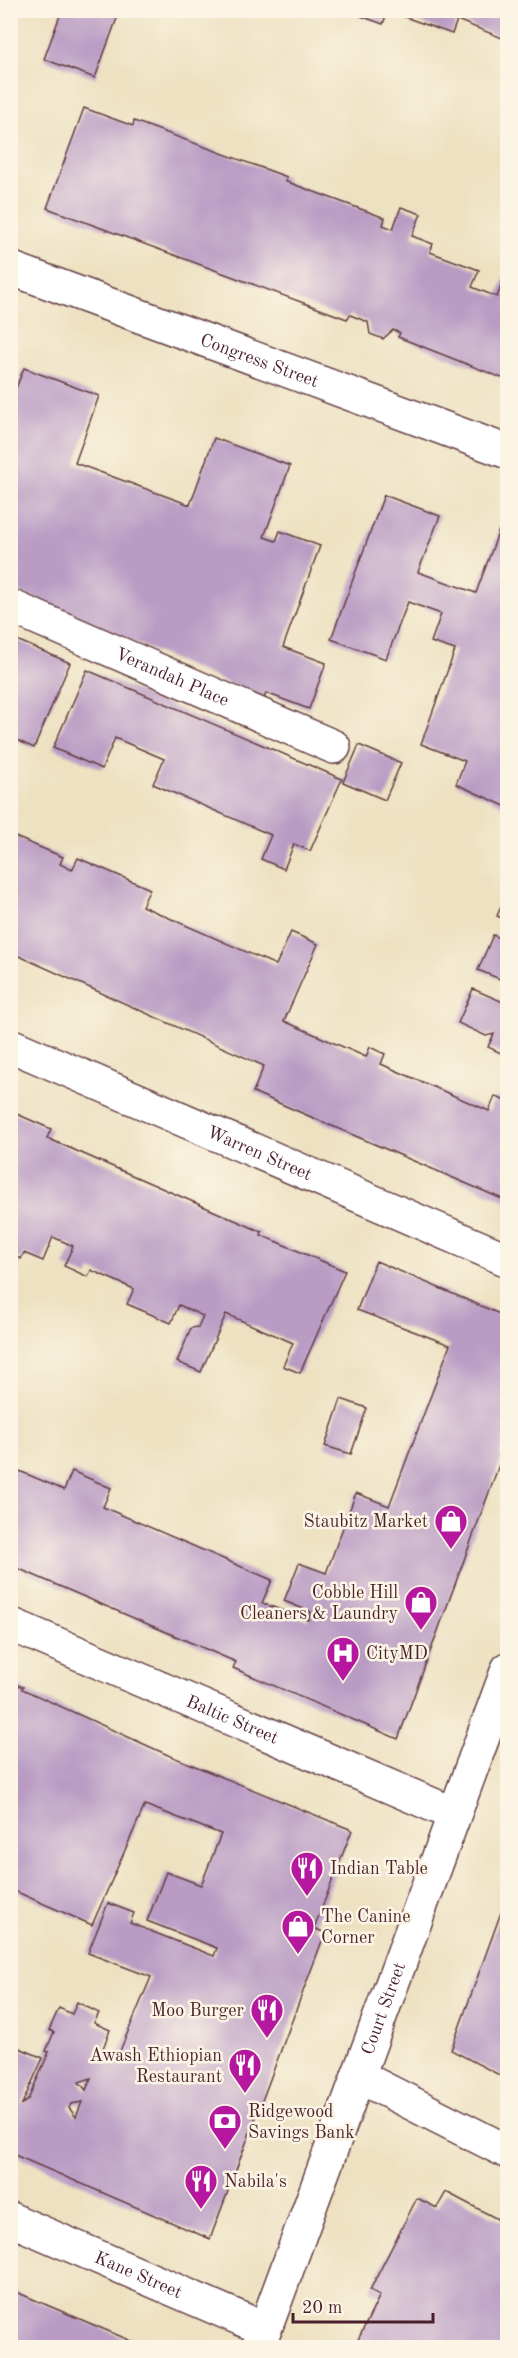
<svg xmlns="http://www.w3.org/2000/svg" width="518" height="2358" font-family="'Old Standard TT',serif">
<rect width="100%" height="100%" fill="#fcf5e5"/>
<filter id="ink" filterUnits="userSpaceOnUse"><feTurbulence type="fractalNoise" baseFrequency=".0167" numOctaves="2"/><feDisplacementMap in="SourceGraphic" scale="12" xChannelSelector="R" yChannelSelector="G"/><feConvolveMatrix kernelMatrix="1 2 1 2 8 2 1 2 1" color-interpolation-filters="sRGB"/></filter>
<filter id="wash" filterUnits="userSpaceOnUse"><feTurbulence type="fractalNoise" baseFrequency=".008" numOctaves="4" result="noise"/><feDisplacementMap in="SourceGraphic" scale="24" xChannelSelector="R" yChannelSelector="G"/><feGaussianBlur stdDeviation="1.35" result="paint"/><feColorMatrix in="noise" values="0 0 0 0 0 0 0 0 0 0 0 0 0 0 0 0 0 1.4 0 .05"/><feComposite in="paint" operator="in"/></filter>
<g filter="url(#wash)">
<rect width="100%" height="100%" fill="#ede1c1"/>
<g id="blocks">
<g fill="#b99bc4" fill-rule="evenodd">
<polygon points="62,10 120,10 95,78 44,59"/>
<polygon points="360,10 388,10 383,24 358,15"/>
<polygon points="404,10 507,10 507,40 457,20 452,34 402,16"/>
<polygon points="84,108 133,126 134,121 287,177 285,181 385,218 383,225 393,229 401,207 421,214 412,236 433,244 430,252 479,270 472,287 497,297 507,270 507,380 398,337 400,333 393,330 383,339 370,334 368,322 350,315 347,319 47,208"/>
<polygon points="24,368 99,396 75,463 190,505 214,438 290,466 264,537 276,541 280,531 320,546 283,647 326,663 309,709 266,693 264,699 10,588 10,403"/>
<polygon points="384,495 440,516 418,572 476,593 501,525 507,527 507,807 456,784 465,761 421,744 455,650 431,642 441,614 408,602 386,659 331,639"/>
<polygon points="10,637 70,663 34,748 10,737"/>
<polygon points="87,670 342,779 310,851 294,844 284,869 261,859 271,835 153,784 164,759 115,738 102,769 53,748"/>
<polygon points="359,745 401,763 385,800 343,782"/>
<polygon points="13,836 63,857 60,864 72,870 78,858 150,889 142,906 276,965 291,932 318,944 284,1021 366,1057 370,1047 385,1054 381,1064 489,1111 495,1096 507,1102 505,1118 507,1119 507,1201 253,1092 264,1066 10,952 10,842"/>
<polygon points="507,892 507,920 497,916"/>
<polygon points="493,935 507,941 507,982 478,970"/>
<polygon points="473,989 501,1001 505,1008 507,1003 507,1056 488,1047 494,1034 486,1036 458,1023"/>
<polygon points="10,1111 51,1129 47,1138 262,1232 261,1235 345,1271 300,1373 283,1366 293,1343 226,1314 201,1372 177,1362 191,1328 198,1327 203,1316 179,1305 171,1323 127,1304 134,1289 91,1270 88,1277 64,1266 73,1246 53,1237 43,1261 24,1253 21,1259 10,1254"/>
<polygon points="376,1261 507,1317 507,1434 499,1456 502,1457 398,1739 233,1668 236,1662 10,1565 10,1467 64,1490 72,1471 111,1488 103,1507 272,1580 262,1603 308,1620 311,1612 284,1601 299,1563 326,1573 356,1493 389,1506 450,1345 357,1310"/>
<polygon points="341,1399 367,1408 351,1454 325,1446"/>
<path d="M 10,1682 L 23,1687 L 22,1689 L 168,1755 L 352,1830 L 314,1928 L 325,1933 L 210,2239 L 10,2153 L 10,2044 L 43,2058 L 22,2104 L 28,2100 L 49,2052 L 46,2051 L 54,2032 L 49,2030 L 59,2008 L 72,2014 L 77,2002 L 99,2013 L 94,2023 L 110,2030 L 102,2051 L 117,2058 L 151,1977 L 88,1953 L 108,1903 L 134,1913 L 130,1923 L 214,1956 L 217,1948 L 147,1921 L 166,1872 L 201,1885 L 221,1834 L 145,1805 L 92,1925 L 10,1889 ZM 91,2078 L 86,2090 L 79,2082 ZM 82,2102 L 76,2117 L 69,2108 L 71,2104 Z"/>
<polygon points="507,1896 507,2079 451,2050"/>
<polygon points="446,2192 507,2224 507,2348 354,2348 380,2295 370,2290 417,2198 437,2208"/>
<polygon points="10,2289 21,2294 148,2348 10,2348"/>
</g>
</g>
</g>
<g filter="url(#ink)">
<use href="#blocks" fill-opacity="0" stroke="#623c42" stroke-width="1.5"/>
<g fill="none" stroke-linecap="round" stroke-linejoin="round">
<defs>
<g id="minor">
<path id="s1" d="M 10,268 L 508,452"/>
<path id="s2" d="M 10,606 L 334,747"/>
<path id="s3" d="M 10,1045 L 508,1260"/>
<path id="s4" d="M 10,1624 L 454,1814"/>
<polyline points="358,2076 508,2152"/>
<path id="s5" d="M 10,2219 L 265,2329"/>
<path id="s6" d="M 258,2348 L 508,1669"/>
</g>
</defs>
<use href="#minor" stroke="#623c42" stroke-width="36"/>
<use href="#minor" stroke="#fff" stroke-width="33"/>
</g>
</g>
<defs>
<symbol id="shop-pin" viewBox="-11 -11 22 30"><path d="M0 17L-7.5 6A9.5 9.5 0 1 1 7.5 6Z" fill="#b5179e" stroke="#fcf5e5"/><path d="M-5-2.5h2.3a2.7 3.5 0 0 1 5.4 0H5L5.5 6h-11ZM-1.5-2.5h3a1.5 2.3 0 0 0-3 0Z" fill="#fff"/></symbol>
<symbol id="hospital-pin" viewBox="-11 -11 22 30"><path d="M0 17L-7.5 6A9.5 9.5 0 1 1 7.5 6Z" fill="#b5179e" stroke="#fcf5e5"/><path d="M-5-5h3v3.5h4V-5h3V5h-3V1.5h-4V5h-3Z" fill="#fff"/></symbol>
<symbol id="restaurant-pin" viewBox="-11 -11 22 30"><path d="M0 17L-7.5 6A9.5 9.5 0 1 1 7.5 6Z" fill="#b5179e" stroke="#fcf5e5"/><path d="M-5-6h1v4h1v-4h1v4h1v-4h1v5L-1.5 .5V6h-2V.5L-5-1ZM5-6V6H3V1.5H1.5Q1.5-4 5-6Z" fill="#fff"/></symbol>
<symbol id="bank-pin" viewBox="-11 -11 22 30"><path d="M0 17L-7.5 6A9.5 9.5 0 1 1 7.5 6Z" fill="#b5179e" stroke="#fcf5e5"/><path d="M-6-4H6V4H-6ZM0-2.3a2.3 2.3 0 1 0 0 4.6a2.3 2.3 0 1 0 0-4.6Z" fill="#fff"/></symbol>
</defs>
<g fill-rule="evenodd">
<use href="#shop-pin" x="432" y="1502" width="38" height="52"/>
<use href="#shop-pin" x="402" y="1583" width="38" height="52"/>
<use href="#hospital-pin" x="324" y="1634" width="38" height="52"/>
<use href="#restaurant-pin" x="288" y="1849" width="38" height="52"/>
<use href="#shop-pin" x="279" y="1907" width="38" height="52"/>
<use href="#restaurant-pin" x="248" y="1991" width="38" height="52"/>
<use href="#restaurant-pin" x="226" y="2046" width="38" height="52"/>
<use href="#bank-pin" x="206" y="2102" width="38" height="52"/>
<use href="#restaurant-pin" x="182" y="2162" width="38" height="52"/>
</g>
<g text-anchor="middle" stroke-width="5" stroke-linejoin="round" paint-order="stroke">
<g font-size="18" fill="#4a1f2b" stroke="#fcf5e5">
<text dy="6" stroke="none"><textPath href="#s1" startOffset="266">Congress Street</textPath></text>
<text dy="6" stroke="none"><textPath href="#s2" startOffset="177">Verandah Place</textPath></text>
<text dy="6" stroke="none"><textPath href="#s3" startOffset="272">Warren Street</textPath></text>
<text dy="6" stroke="none"><textPath href="#s4" startOffset="242">Baltic Street</textPath></text>
<text dy="6" stroke="none"><textPath href="#s6" startOffset="362">Court Street</textPath></text>
<text dy="6" stroke="none"><textPath href="#s5" startOffset="140">Kane Street</textPath></text>
</g>
<g font-size="18" fill="#4a1f2b" stroke="#fcf5e5" text-anchor="start">
<text x="428" y="1527" text-anchor="end">Staubitz Market</text>
<text x="398" y="1598" text-anchor="end">Cobble Hill<tspan x="398" dy="21">Cleaners &amp; Laundry</tspan></text>
<text x="366" y="1659">CityMD</text>
<text x="330" y="1874">Indian Table</text>
<text x="321" y="1922">The Canine<tspan x="321" dy="21">Corner</tspan></text>
<text x="244" y="2016" text-anchor="end">Moo Burger</text>
<text x="222" y="2061" text-anchor="end">Awash Ethiopian<tspan x="222" dy="21">Restaurant</tspan></text>
<text x="248" y="2117">Ridgewood<tspan x="248" dy="21">Savings Bank</tspan></text>
<text x="224" y="2187">Nabila's</text>
</g>
</g>
<rect width="518" height="2358" fill="none" stroke="#fcf5e5" stroke-width="36"/>
<path d="M293 2313v9h140v-9" fill="none" stroke="#4a1f2b" stroke-width="3"/>
<text x="302" y="2313" font-size="18" fill="#4a1f2b" stroke="#fcf5e5" stroke-width="4.5" paint-order="stroke">20 m</text>
</svg>
